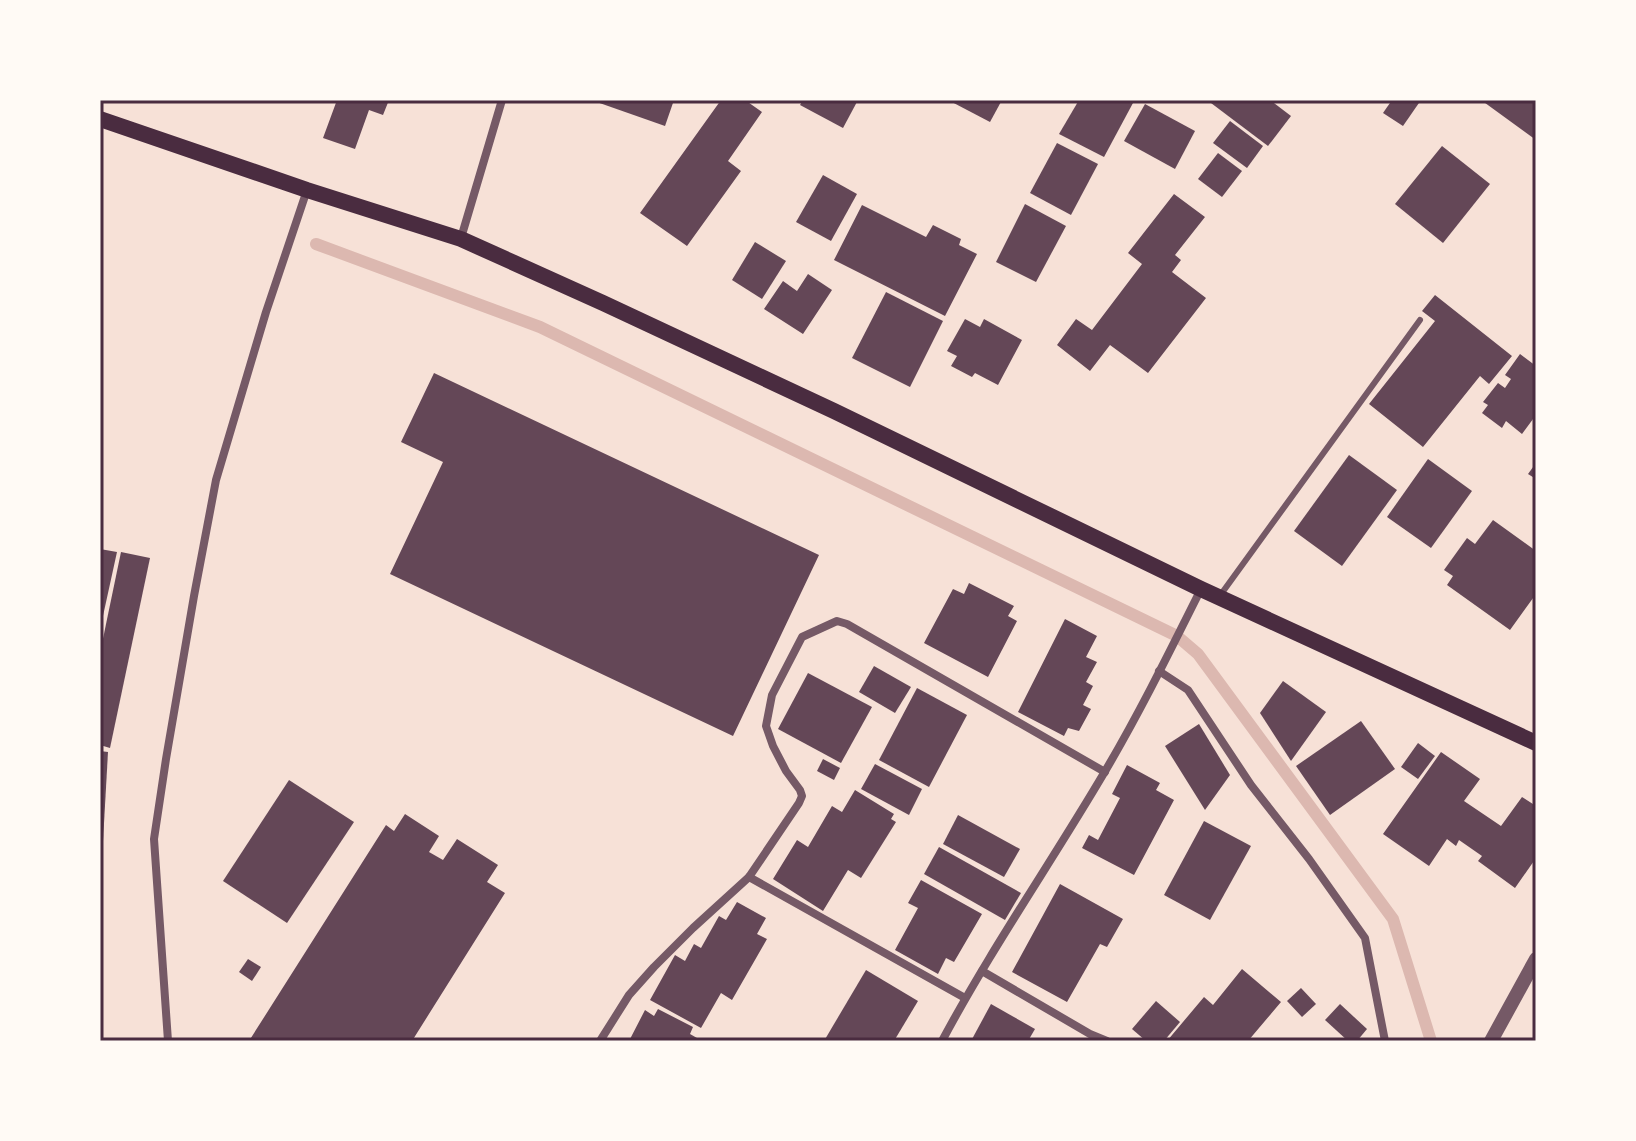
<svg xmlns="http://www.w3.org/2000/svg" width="1636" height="1141" font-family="'Roboto Condensed',sans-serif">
<rect width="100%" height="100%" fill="#f7e1d7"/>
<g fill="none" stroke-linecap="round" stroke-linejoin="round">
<polyline stroke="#dcb8b0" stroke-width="12" points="316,244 540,327 1177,636 1198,654 1393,919 1431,1041"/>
</g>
<g fill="#644757">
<polygon points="337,100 389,100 383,115 369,110 355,149 323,138"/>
<polygon points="591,100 674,100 665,126"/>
<polygon points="721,100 745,100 762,112 728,161 741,171 687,246 640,213"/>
<polygon points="803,100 858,100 843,128 800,105"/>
<polygon points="948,100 1002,100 990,122"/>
<polygon points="1079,100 1128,100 1133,103 1104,157 1059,134"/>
<polygon points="1207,100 1270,100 1291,116 1268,146"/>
<polygon points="1392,100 1421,100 1403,126 1383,113"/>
<polygon points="1481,100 1536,100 1536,140"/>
<polygon points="1145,104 1195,131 1175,169 1124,141"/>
<polygon points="1230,121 1263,146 1247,168 1213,143"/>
<polygon points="1057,143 1098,164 1071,215 1030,193"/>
<polygon points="1442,146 1490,184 1443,243 1395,204"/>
<polygon points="1218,153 1242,171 1222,197 1198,179"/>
<polygon points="823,175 857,194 831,241 796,222"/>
<polygon points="1174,194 1205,217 1175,255 1181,260 1172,272 1206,298 1148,373 1110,345 1090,371 1057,345 1076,319 1092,330 1142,264 1128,253"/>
<polygon points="1025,204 1066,226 1036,282 996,262"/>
<polygon points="862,205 926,237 933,225 961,239 959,245 977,254 945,316 834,260"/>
<polygon points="755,242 786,261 762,299 732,280"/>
<polygon points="808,274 832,290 803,334 764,309 783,281 797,291"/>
<polygon points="886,292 943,321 910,387 852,358"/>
<polygon points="1435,295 1512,356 1489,384 1480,376 1423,447 1369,404 1435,321 1422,311"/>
<polygon points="965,319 980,327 984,319 1022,340 998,385 975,373 972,377 951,366 957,356 947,351"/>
<polygon points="1520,354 1536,366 1536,415 1522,434 1506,421 1502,428 1482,413 1488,405 1483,402 1498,383 1505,388 1511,379 1505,375"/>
<polygon points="434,373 819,555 733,736 390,574 443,462 401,442"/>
<polygon points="1349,455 1397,490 1342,566 1294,531"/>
<polygon points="1428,459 1472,491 1431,548 1387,517"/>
<polygon points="1536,463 1536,479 1528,474"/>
<polygon points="1493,520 1536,551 1536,594 1510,630 1447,585 1453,576 1444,570 1467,538 1475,544"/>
<polygon points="100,549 117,552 101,625 100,625"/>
<polygon points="121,552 150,558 110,748 100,745 100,653"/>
<polygon points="969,583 1014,606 1008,616 1017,621 988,677 924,643 953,589 964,594"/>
<polygon points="1065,619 1097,636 1086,657 1097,662 1086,682 1093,686 1083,705 1091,709 1079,731 1068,728 1064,736 1018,712"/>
<polygon points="874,666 911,687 895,713 859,692"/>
<polygon points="808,673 872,707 841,763 778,729"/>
<polygon points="1283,681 1326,712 1291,761 1260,713"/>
<polygon points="917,688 967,715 929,787 879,760"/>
<polygon points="1361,721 1395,769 1330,815 1296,766"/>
<polygon points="1199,724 1230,775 1205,810 1165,746"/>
<polygon points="1418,743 1435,756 1418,779 1401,767"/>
<polygon points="100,751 108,752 102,859 100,859"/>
<polygon points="1441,752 1480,779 1464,801 1501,826 1522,797 1536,806 1536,858 1515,888 1478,861 1482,856 1459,840 1456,846 1447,839 1429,866 1383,834"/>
<polygon points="823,759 840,768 834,780 817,771"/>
<polygon points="875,764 922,789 909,815 861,789"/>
<polygon points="1127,765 1160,783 1156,790 1174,800 1134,875 1082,848 1089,835 1098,840 1120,798 1112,794"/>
<polygon points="289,780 354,822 287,923 223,881"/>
<polygon points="855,790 894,814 891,819 896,822 861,878 848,870 823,911 773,879 797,840 808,847 832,806 842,812"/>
<polygon points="405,814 439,836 429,852 443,860 457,839 498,865 487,882 505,893 412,1041 249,1041 386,825 394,831"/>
<polygon points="958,815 1020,849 1004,877 943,844"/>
<polygon points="1204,821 1251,846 1210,920 1164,895"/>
<polygon points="939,847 1021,893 1005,920 924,874"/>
<polygon points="921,880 982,914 954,962 946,958 938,974 895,950 918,908 908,903"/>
<polygon points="1060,884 1123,919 1107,947 1100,944 1067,1002 1012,972"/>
<polygon points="737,902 766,918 757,934 767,939 732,1000 721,993 701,1028 650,1000 675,955 685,961 694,944 701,948 719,916 726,920"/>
<polygon points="248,959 261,967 252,981 239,972"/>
<polygon points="1242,969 1281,1002 1248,1041 1167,1041 1204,997 1213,1005"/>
<polygon points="866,970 918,1001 894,1041 824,1041"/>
<polygon points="1301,988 1316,1004 1302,1017 1287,1001"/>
<polygon points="1156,1001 1180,1022 1164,1041 1146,1041 1132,1029"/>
<polygon points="991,1004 1035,1029 1028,1041 971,1041"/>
<polygon points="1340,1004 1367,1029 1357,1041 1348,1041 1325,1020"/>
<polygon points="658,1009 693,1027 690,1034 697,1038 695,1041 629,1041 645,1010 654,1016"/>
</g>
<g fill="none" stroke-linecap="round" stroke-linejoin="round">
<polyline stroke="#755966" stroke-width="6" points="1219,597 1420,320"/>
<g stroke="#755966" stroke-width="8">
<polyline points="461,238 502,100"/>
<polyline points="1159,671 1188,690 1251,785 1309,859 1365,938 1385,1041"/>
<polyline points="749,877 965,998"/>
<polyline points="982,971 1090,1034 1107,1041"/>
<polyline points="168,1041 154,839 166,759 194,596 216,480 266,312 307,190"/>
<polyline points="600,1041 629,995 654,967 693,928 749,877 799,803 802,796 800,790 786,771 773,746 766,726 772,695 802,637 837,621 847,624 1105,772"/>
<path d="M 942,1041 C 991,949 1051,863 1104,773 C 1139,714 1170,651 1201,589"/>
</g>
<polyline stroke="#755966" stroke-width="14" points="1491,1041 1536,959"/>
<polyline stroke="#4a2c40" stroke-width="16" points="100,119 307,190 461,239 603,303 834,411 1201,589 1536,743"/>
</g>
<rect width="1636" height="1141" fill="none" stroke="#fffaf5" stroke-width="204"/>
<rect x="102" y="102" width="1432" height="937" fill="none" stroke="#4a2c40" stroke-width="3"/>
</svg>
